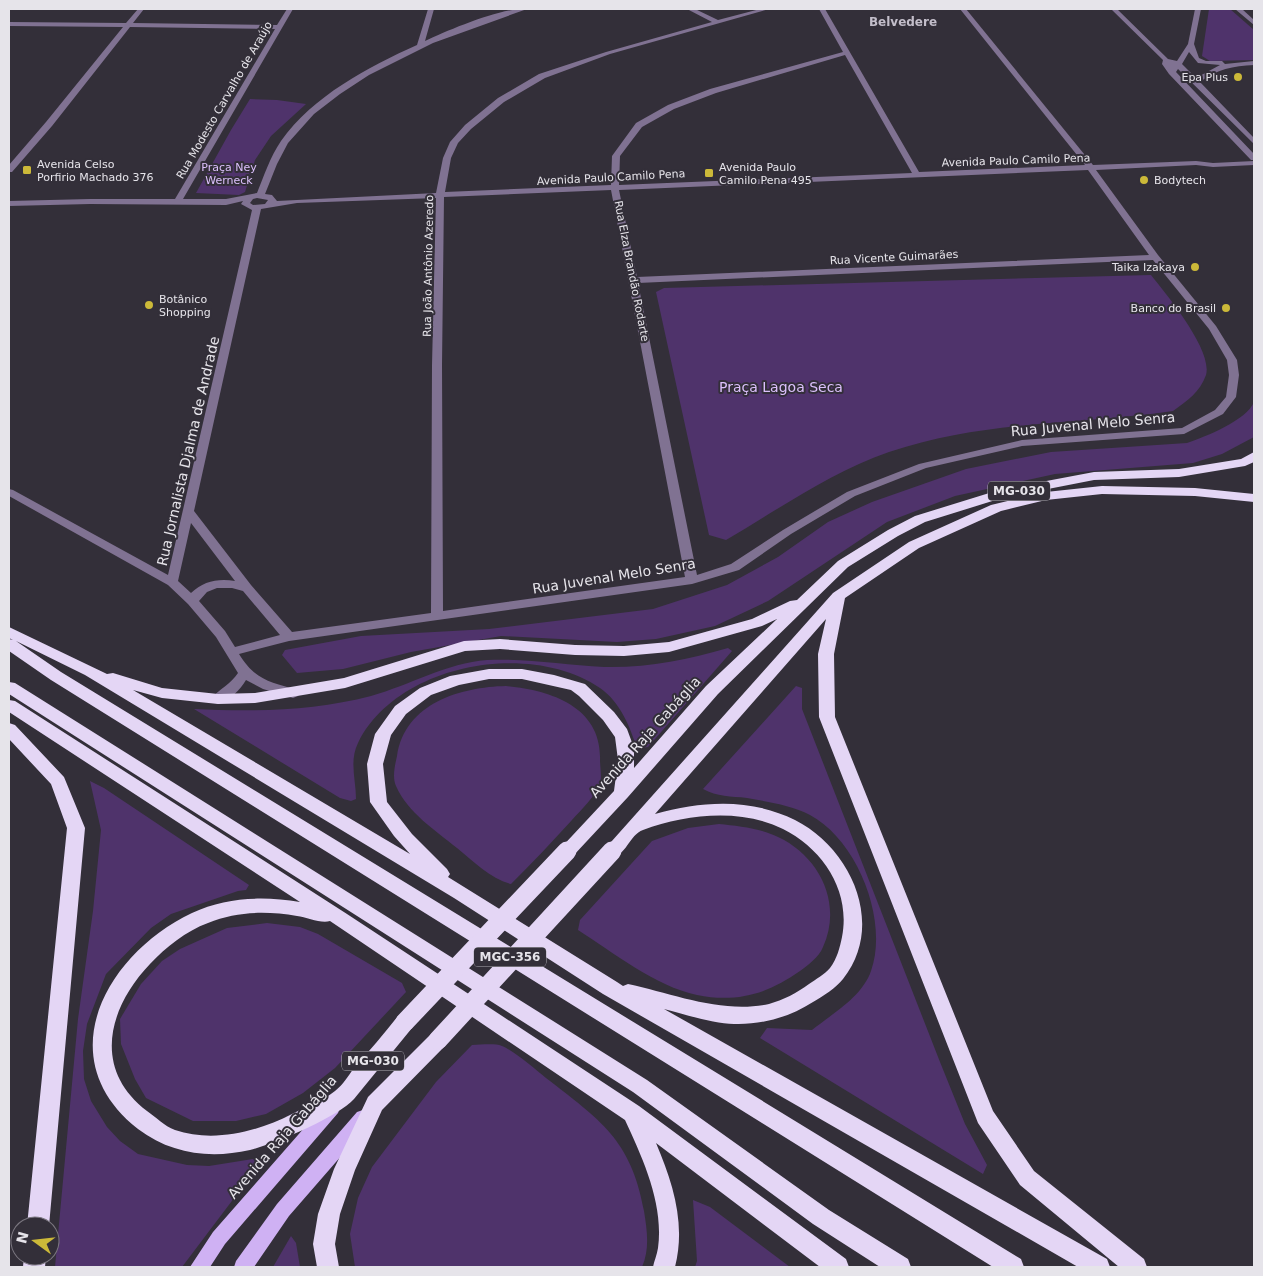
<svg xmlns="http://www.w3.org/2000/svg" width="1263" height="1276" font-family="'DejaVu Sans',sans-serif">
<rect width="100%" height="100%" fill="#332f39"/>
<g fill="#4f336b">
<polygon points="1209,9 1230,9 1254,30 1254,60 1210,61 1202,56"/>
<polygon points="250,99 277,100 306,104 271,136 255,160 245,192 239,195 196,193 231,130"/>
<path d="M 1151,275 C 1166,294 1213,350 1206,375 C 1200,392 1187,401 1173,411 C 1076,425 984,420 889,452 C 831,472 779,509 726,540 L 709,535 L 656,292 L 664,288 Z"/>
<path d="M 1254,402 L 1254,437 L 1222,454 L 1193,463 L 1055,474 L 955,496 L 887,522 L 768,601 L 715,626 L 656,639 L 617,642 L 501,636 L 411,652 L 343,669 L 297,673 L 282,655 L 285,650 L 361,636 L 489,629 L 653,609 L 727,585 L 778,557 L 828,522 L 872,502 L 966,469 L 1051,452 L 1187,443 C 1205,437 1247,420 1254,402 Z"/>
<path d="M 728,648 L 732,651 L 648,747 L 637,749 C 630,726 620,702 600,688 C 529,640 397,664 358,743 C 349,761 356,780 356,799 L 351,801 L 340,798 L 194,709 C 253,712 314,711 371,696 C 410,685 447,663 487,660 C 526,658 565,665 604,667 C 647,668 687,660 728,648 Z"/>
<path d="M 506,686 C 551,690 602,707 600,760 C 600,767 602,777 600,783 C 595,797 581,810 572,820 C 552,842 532,863 511,884 C 491,879 473,861 457,848 C 435,830 408,813 396,786 C 392,777 395,765 397,756 C 405,703 461,687 506,686 Z"/>
<path d="M 796,686 L 802,688 L 802,709 L 940,1062 L 965,1124 L 987,1165 L 983,1174 L 760,1038 L 767,1028 L 812,1030 C 832,1014 862,997 871,971 C 889,920 857,840 810,815 C 791,805 768,802 747,798 C 731,796 717,797 703,789 Z"/>
<polygon points="90,781 104,788 249,885 246,890 238,891 171,914 151,928 106,974 87,1024 83,1051 84,1079 91,1101 107,1127 120,1141 138,1154 187,1165 209,1166 265,1157 182,1267 55,1267 78,1019 93,911 101,830"/>
<path d="M 719,824 C 738,826 760,828 778,837 C 819,856 843,903 823,947 C 819,957 808,965 800,971 C 768,994 736,1003 697,995 C 655,986 614,953 578,930 L 580,920 L 652,841 L 688,828 Z"/>
<polygon points="267,923 300,927 318,934 402,983 406,992 335,1068 303,1093 266,1114 236,1121 193,1121 146,1098 135,1079 121,1044 120,1019 141,984 162,961 180,949 227,928"/>
<path d="M 472,1045 C 481,1045 494,1043 502,1046 C 514,1051 535,1069 546,1078 C 600,1120 631,1139 644,1211 C 647,1230 650,1249 642,1267 L 355,1267 L 350,1234 L 358,1198 L 372,1167 L 436,1082 Z"/>
<polygon points="693,1200 710,1207 790,1267 695,1267 697,1261"/>
<polygon points="291,1236 296,1243 300,1267 273,1267"/>
</g>
<g fill="none" stroke-linecap="round" stroke-linejoin="round">
<g fill="#807292" fill-rule="evenodd">
<path d="M 138,9 L 144,9 L 133,23 L 277,25 L 287,9 L 293,9 L 183,199 L 226,199 L 257,193 C 264,176 270,157 281,141 C 313,96 368,67 417,45 L 428,9 L 434,9 L 425,41 C 449,30 502,7 527,9 L 433,43 L 369,75 L 340,94 L 314,114 L 288,143 L 277,164 L 265,194 L 272,195 L 277,201 L 436,193 L 443,158 L 450,142 L 465,125 L 498,98 L 539,74 L 606,52 L 712,22 L 687,9 L 695,9 L 718,20 L 760,9 L 769,9 L 610,54 L 545,78 L 504,102 L 471,129 L 458,143 L 451,158 L 445,192 L 611,185 L 612,156 L 636,123 L 668,105 L 710,89 L 843,52 L 819,9 L 825,9 L 919,172 L 1085,165 L 960,9 L 966,9 L 1093,165 L 1196,161 L 1213,163 L 1254,161 L 1254,165 L 1213,167 L 1196,165 L 1096,170 L 1158,255 L 1216,326 L 1237,360 L 1239,375 L 1236,397 L 1223,414 L 1184,434 L 1022,446 L 926,468 L 855,496 L 791,534 L 739,570 L 692,584 L 289,641 L 239,654 C 255,680 270,682 298,690 L 300,693 L 298,696 L 293,698 L 263,689 L 246,680 C 240,690 230,700 218,704 L 213,702 L 211,699 C 219,689 231,684 238,673 L 216,637 L 188,604 L 168,585 L 9,496 L 9,489 L 13,490 L 168,575 L 252,210 L 241,204 L 243,201 L 226,205 L 90,204 L 9,206 L 9,201 L 90,199 L 175,199 L 275,29 L 130,27 L 52,126 L 12,172 L 9,172 L 9,165 L 46,122 L 123,27 L 9,26 L 9,22 L 126,23 ZM 845,55 L 912,173 L 619,185 L 620,156 L 642,127 L 674,109 L 716,93 ZM 1088,170 L 1149,255 L 637,277 L 619,190 ZM 611,190 L 685,577 L 443,611 L 442,365 L 444,197 ZM 257,198 L 268,200 L 265,204 L 253,205 L 250,203 L 253,199 ZM 436,198 L 432,365 L 431,613 L 292,632 L 251,585 L 194,511 L 261,209 L 297,203 ZM 1153,260 L 1209,329 L 1227,360 L 1229,375 L 1226,397 L 1215,410 L 1182,428 L 1022,440 L 919,464 L 847,492 L 783,530 L 731,564 L 697,575 L 638,283 ZM 191,523 L 235,581 C 219,578 203,581 191,593 L 178,581 ZM 217,588 L 232,588 L 243,591 L 280,635 L 235,647 L 225,631 L 199,601 L 207,592 Z"/>
<path d="M 1111,9 L 1117,9 L 1168,59 L 1177,61 L 1188,44 L 1195,9 L 1201,9 L 1194,44 L 1199,58 L 1206,61 L 1222,61 L 1225,64 L 1254,61 L 1254,65 C 1233,66 1217,69 1200,82 L 1254,138 L 1254,144 L 1178,69 L 1176,72 L 1254,154 L 1254,160 L 1251,160 L 1169,74 L 1162,64 L 1163,60 ZM 1189,52 L 1198,63 L 1220,65 L 1196,78 L 1182,64 Z"/>
<polygon points="1235,9 1242,9 1254,20 1254,25"/>
</g>
<g fill="#cfb1f3" fill-rule="evenodd">
<polygon points="332,1100 338,1103 340,1108 338,1113 225,1244 210,1267 190,1267 213,1232 326,1103"/>
<polygon points="363,1110 369,1112 372,1118 369,1124 289,1216 254,1267 234,1267 236,1261 277,1204 357,1112"/>
</g>
<g fill="#e4d6f5" fill-rule="evenodd">
<path d="M 1254,452 L 1254,462 L 1245,466 L 1179,477 L 1094,480 L 1002,498 L 925,522 L 898,536 L 848,567 L 718,694 L 628,797 L 573,856 L 567,858 L 561,856 L 558,851 L 614,791 L 618,760 L 615,737 L 603,720 L 579,696 L 571,690 L 522,679 L 489,679 L 459,685 L 431,695 L 406,714 L 391,735 L 383,764 L 387,802 L 412,834 L 447,869 L 450,874 L 448,877 L 617,982 L 623,986 L 628,984 C 674,994 722,1014 769,1004 C 783,1000 797,993 809,984 C 816,979 824,975 830,968 C 837,959 840,947 842,937 C 851,891 823,849 783,829 C 741,808 686,814 643,830 C 628,835 625,862 606,856 L 603,851 L 833,593 L 909,542 L 991,505 L 1046,492 L 1102,486 L 1195,488 L 1254,494 L 1254,502 L 1195,496 L 1102,494 L 1046,500 L 1001,511 L 919,548 L 845,598 L 834,654 L 835,717 L 993,1111 L 1034,1171 L 1144,1259 L 1147,1267 L 1119,1267 L 1020,1185 L 978,1123 L 819,717 L 818,654 L 826,619 L 655,814 C 702,801 751,798 795,820 C 851,848 886,925 843,979 C 836,988 823,996 813,1002 C 790,1017 761,1025 734,1024 C 714,1024 684,1014 664,1009 L 1107,1259 L 1110,1267 L 1078,1267 L 603,994 L 454,898 L 85,675 L 16,641 L 61,672 L 1021,1259 L 1024,1267 L 993,1267 L 51,680 L 9,651 L 9,639 L 13,640 L 9,638 L 9,627 L 107,674 L 113,673 L 162,688 L 218,694 L 255,693 L 344,678 L 464,641 L 500,639 L 575,645 L 624,646 L 669,642 L 752,619 L 790,601 L 797,600 L 838,561 L 888,530 L 915,516 L 999,490 L 1094,472 L 1179,469 L 1241,459 ZM 777,619 L 706,686 L 634,768 L 634,748 L 627,729 L 614,712 L 585,684 L 554,675 L 522,669 L 489,669 L 450,676 L 420,688 L 395,706 L 375,734 L 367,764 L 370,802 L 394,836 L 410,854 L 133,690 L 162,698 L 218,704 L 255,703 L 345,688 L 465,651 L 500,649 L 575,655 L 624,656 L 669,652 L 762,626 Z"/>
<polygon points="9,682 15,683 647,1080 829,1210 908,1259 911,1267 880,1267 813,1224 633,1092 9,694"/>
<path d="M 9,700 L 15,701 L 347,914 L 639,1106 L 846,1259 L 849,1267 L 820,1267 L 656,1143 C 673,1183 686,1224 675,1267 L 653,1267 C 654,1261 657,1255 658,1248 C 664,1204 643,1159 625,1120 L 330,921 C 321,924 307,917 297,916 C 267,911 237,911 208,923 C 186,931 166,947 150,964 C 108,1008 92,1069 147,1111 C 156,1117 164,1126 175,1130 C 213,1143 257,1132 292,1114 C 305,1107 323,1101 335,1091 C 343,1085 348,1076 354,1068 C 369,1051 384,1034 398,1016 L 405,1014 L 412,1016 L 415,1022 L 412,1028 L 354,1099 C 338,1117 274,1144 250,1150 C 210,1159 171,1154 138,1129 C 48,1058 106,954 192,913 C 226,897 263,896 300,902 L 9,712 Z"/>
<polygon points="9,723 15,725 64,777 85,828 49,1226 27,1226 67,828 51,784 9,739"/>
<polygon points="438,1031 445,1034 448,1040 445,1046 382,1110 355,1170 340,1214 335,1244 339,1267 317,1267 313,1244 318,1214 334,1169 368,1097 431,1034"/>
<polygon points="24,1256 46,1256 45,1267 23,1267"/>
</g>
<g stroke="#e4d6f5" stroke-width="19">
<polyline points="405,1022 567,851"/>
<polyline points="438,1040 612,851"/>
</g>
</g>
<g fill="#ccb939" stroke="#332f39" stroke-width="2">
<circle cx="1238" cy="77" r="5"/>
<rect x="22" y="165" width="10" height="10" rx="2.5"/>
<rect x="704" y="168" width="10" height="10" rx="2.5"/>
<circle cx="1144" cy="180" r="5"/>
<circle cx="1195" cy="267" r="5"/>
<circle cx="149" cy="305" r="5"/>
<circle cx="1226" cy="308" r="5"/>
</g>
<g text-anchor="middle" stroke-width="4" stroke-linejoin="round" paint-order="stroke">
<g font-size="11" fill="#e6e4ea" stroke="#332f39" text-anchor="start">
<text x="1228" y="81" text-anchor="end">Epa Plus</text>
<text x="37" y="168">Avenida Celso<tspan x="37" dy="13">Porfirio Machado 376</tspan></text>
<text x="719" y="171">Avenida Paulo<tspan x="719" dy="13">Camilo Pena 495</tspan></text>
<text x="1154" y="184">Bodytech</text>
<text x="1185" y="271" text-anchor="end">Taika Izakaya</text>
<text x="159" y="303">Botânico<tspan x="159" dy="13">Shopping</tspan></text>
<text x="1216" y="312" text-anchor="end">Banco do Brasil</text>
</g>
<g font-size="11" fill="#e6e4ea" stroke="#332f39">
<text transform="translate(224 100) rotate(-60)" y="4">Rua Modesto Carvalho de Araújo</text>
<text transform="translate(1016 160) rotate(-2)" y="4">Avenida Paulo Camilo Pena</text>
<text transform="translate(611 177) rotate(-3)" y="4">Avenida Paulo Camilo Pena</text>
<text transform="translate(894 257) rotate(-3)" y="4">Rua Vicente Guimarães</text>
<text transform="translate(428 266) rotate(-89)" y="4">Rua João Antônio Azeredo</text>
<text transform="translate(632 271) rotate(79)" y="4">Rua Elza Brandão Rodarte</text>
</g>
<g font-size="11" fill="#dcc0fc" stroke="#332f39">
<text x="229" y="171">Praça Ney<tspan x="229" dy="13">Werneck</tspan></text>
</g>
<g font-size="12" font-weight="bold" fill="#c3beca" stroke="#332f39">
<text x="903" y="26">Belvedere</text>
</g>
<g fill="#332f39" stroke="#b0aeb5" stroke-width="1">
<rect x="988" y="481.5" width="62" height="19" rx="4"/>
<rect x="474" y="947.5" width="72" height="19" rx="4"/>
<rect x="342" y="1051.5" width="62" height="19" rx="4"/>
</g>
<g font-size="12" font-weight="bold" fill="#e6e4ea">
<text x="1019" y="495">MG-030</text>
<text x="510" y="961">MGC-356</text>
<text x="373" y="1065">MG-030</text>
</g>
<g font-size="14" fill="#dcc0fc" stroke="#332f39">
<text x="781" y="392">Praça Lagoa Seca</text>
</g>
<g font-size="14" fill="#e6e4ea" stroke="#332f39">
<text transform="translate(1093 424) rotate(-5)" y="5">Rua Juvenal Melo Senra</text>
<text transform="translate(188 451) rotate(-77)" y="5">Rua Jornalista Djalma de Andrade</text>
<text transform="translate(614 576) rotate(-9)" y="5">Rua Juvenal Melo Senra</text>
<text transform="translate(645 737) rotate(-48)" y="5">Avenida Raja Gabáglia</text>
<text transform="translate(282 1137) rotate(-49)" y="5">Avenida Raja Gabáglia</text>
</g>
</g>
<rect width="1263" height="1276" fill="none" stroke="#e6e4ea" stroke-width="20"/>
<g transform="translate(35 1241) rotate(285)"><circle r="24" fill="#332f39" stroke="#7b7780"/>
<path d="M0-4L9 19L0 12L-9 19Z" fill="#ccb939"/>
<text y="-8" font-size="14" font-weight="bold" text-anchor="middle" fill="#e6e4ea">N</text>
</g>
</svg>
